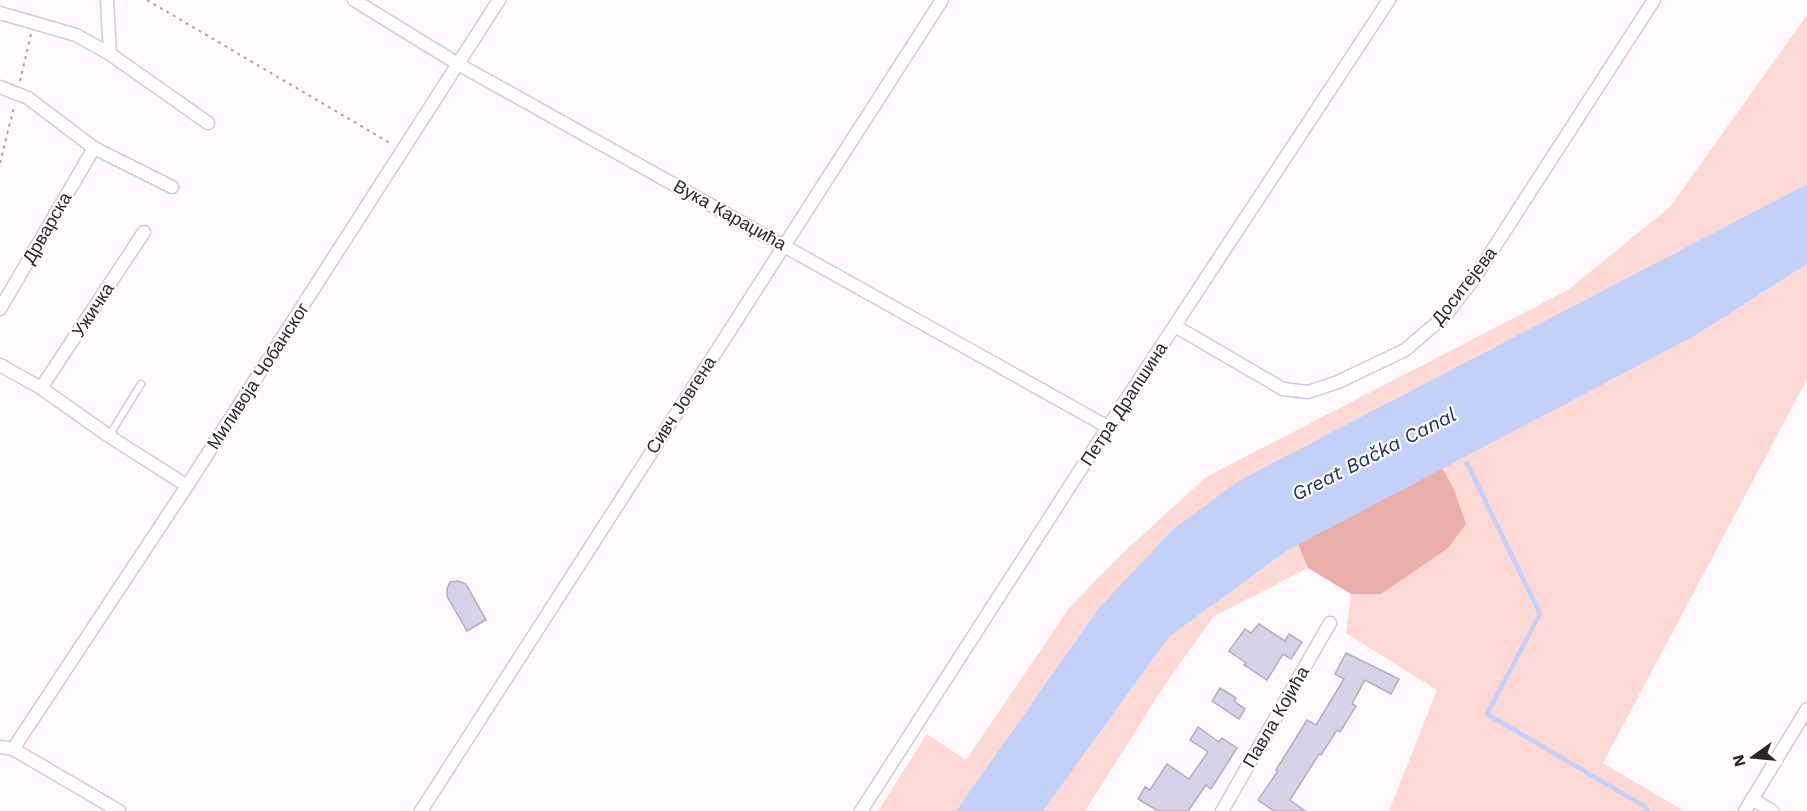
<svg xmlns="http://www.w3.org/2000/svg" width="1807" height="811" font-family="'Work Sans',sans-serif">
<rect width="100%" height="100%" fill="#fdf9fd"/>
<g fill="#fcd9d5">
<polygon points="1807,15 1807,184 1240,480 1098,609 956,811 878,811 927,734 966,760 1070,607 1124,552 1206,477 1568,290 1670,207"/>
<polygon points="1807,264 1807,379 1603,763 1684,811 1389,811 1437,690 1346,633 1351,594 1381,594 1453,487 1442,468 1696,335"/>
<polygon points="1298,544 1308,568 1214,616 1164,686 1085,811 1043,811 1169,637 1288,550"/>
</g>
<polygon fill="#e9aea8" points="1442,468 1453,487 1466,524 1448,548 1381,594 1351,594 1308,568 1298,544"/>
<polygon fill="#c3d1f8" points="1807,184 1807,264 1696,335 1288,550 1169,637 1043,811 956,811 1098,609 1171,531 1240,480"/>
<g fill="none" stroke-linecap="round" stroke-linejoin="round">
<polyline stroke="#c3d1f8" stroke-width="4.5" points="1467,463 1540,614 1487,714 1644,806 1647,811"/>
</g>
<g fill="#d8d2e9" stroke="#b2acc3" stroke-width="1.5">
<polygon points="458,581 466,584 486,620 467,631 447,596 447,589 450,582"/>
<polygon points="1259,624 1285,641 1289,634 1302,642 1291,659 1283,654 1267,680 1244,665 1246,663 1229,651 1245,629 1251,633"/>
<polygon points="1346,653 1399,679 1391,694 1365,680 1352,704 1356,706 1340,732 1337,730 1321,755 1319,754 1290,800 1305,811 1274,811 1258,800 1278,771 1276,770 1307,720 1316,725 1344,679 1335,674"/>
<polygon points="1220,688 1236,698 1234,701 1245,709 1239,719 1212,701"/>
<polygon points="1198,727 1219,742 1222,738 1237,748 1211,789 1206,785 1188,811 1158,811 1138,799 1145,787 1150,790 1167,764 1189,779 1208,752 1190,740"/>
</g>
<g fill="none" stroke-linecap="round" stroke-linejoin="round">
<defs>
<polyline id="service" points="109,436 141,384"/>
<g id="minor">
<polyline points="107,0 110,54"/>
<polyline points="354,0 458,64 1108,427"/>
<polyline points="0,13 76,35 110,54 208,123"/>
<polyline points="0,87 28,98 94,148 172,187"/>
<polyline points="0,309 94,148"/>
<polyline points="1175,326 1283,389 1308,392 1338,382 1405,350 1446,315 1475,277 1654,0"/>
<polyline points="0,365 41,388 109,436 187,486"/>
<polyline points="41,388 144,232"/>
<polyline points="0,747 13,749 119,811"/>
<polyline points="13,749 187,486 499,0"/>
<polyline points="1752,799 1772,811"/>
<polyline points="421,811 942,0"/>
<polyline points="861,811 1108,427 1389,0"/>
<polyline points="1222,811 1330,623"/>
<polyline points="1745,811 1807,709"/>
</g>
</defs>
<use href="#service" stroke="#dac6d9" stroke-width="9"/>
<use href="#minor" stroke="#dac6d9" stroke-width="15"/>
<g stroke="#a8a3a8" stroke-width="2" stroke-dasharray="3 4.5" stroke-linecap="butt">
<polyline points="147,0 390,143"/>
<polyline points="20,81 31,34"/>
<polyline points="0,163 14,107"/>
</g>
<use href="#service" stroke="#fff" stroke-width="6"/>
<use href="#minor" stroke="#fff" stroke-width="12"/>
</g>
<g text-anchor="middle" stroke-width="4.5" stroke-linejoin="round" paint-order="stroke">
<g font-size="18" fill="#2c252c" stroke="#fff">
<text transform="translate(730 215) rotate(29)" y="6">Вука Караџића</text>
<text transform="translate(47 228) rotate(-60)" y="6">Дрварска</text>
<text transform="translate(1464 286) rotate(-52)" y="6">Доситејева</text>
<text transform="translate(93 310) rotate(-57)" y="6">Ужичка</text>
<text transform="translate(258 376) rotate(-57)" y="6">Миливоја Чобанског</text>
<text transform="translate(1124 404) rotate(-57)" y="6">Петра Драпшина</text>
<text transform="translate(681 405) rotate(-57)" y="6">Сивч Јовгена</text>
<text transform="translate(1276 717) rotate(-60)" y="6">Павла Којића</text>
</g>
<g font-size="20" font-style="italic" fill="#202d66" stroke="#fff">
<text transform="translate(1374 454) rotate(-27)" y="7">Great Bačka Canal</text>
</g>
</g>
<g transform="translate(1753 757) rotate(255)" stroke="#ffffff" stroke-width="4.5" paint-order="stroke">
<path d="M0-4.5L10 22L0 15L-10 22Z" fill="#2c252c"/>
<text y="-9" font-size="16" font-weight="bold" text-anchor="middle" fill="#2c252c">N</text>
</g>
</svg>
